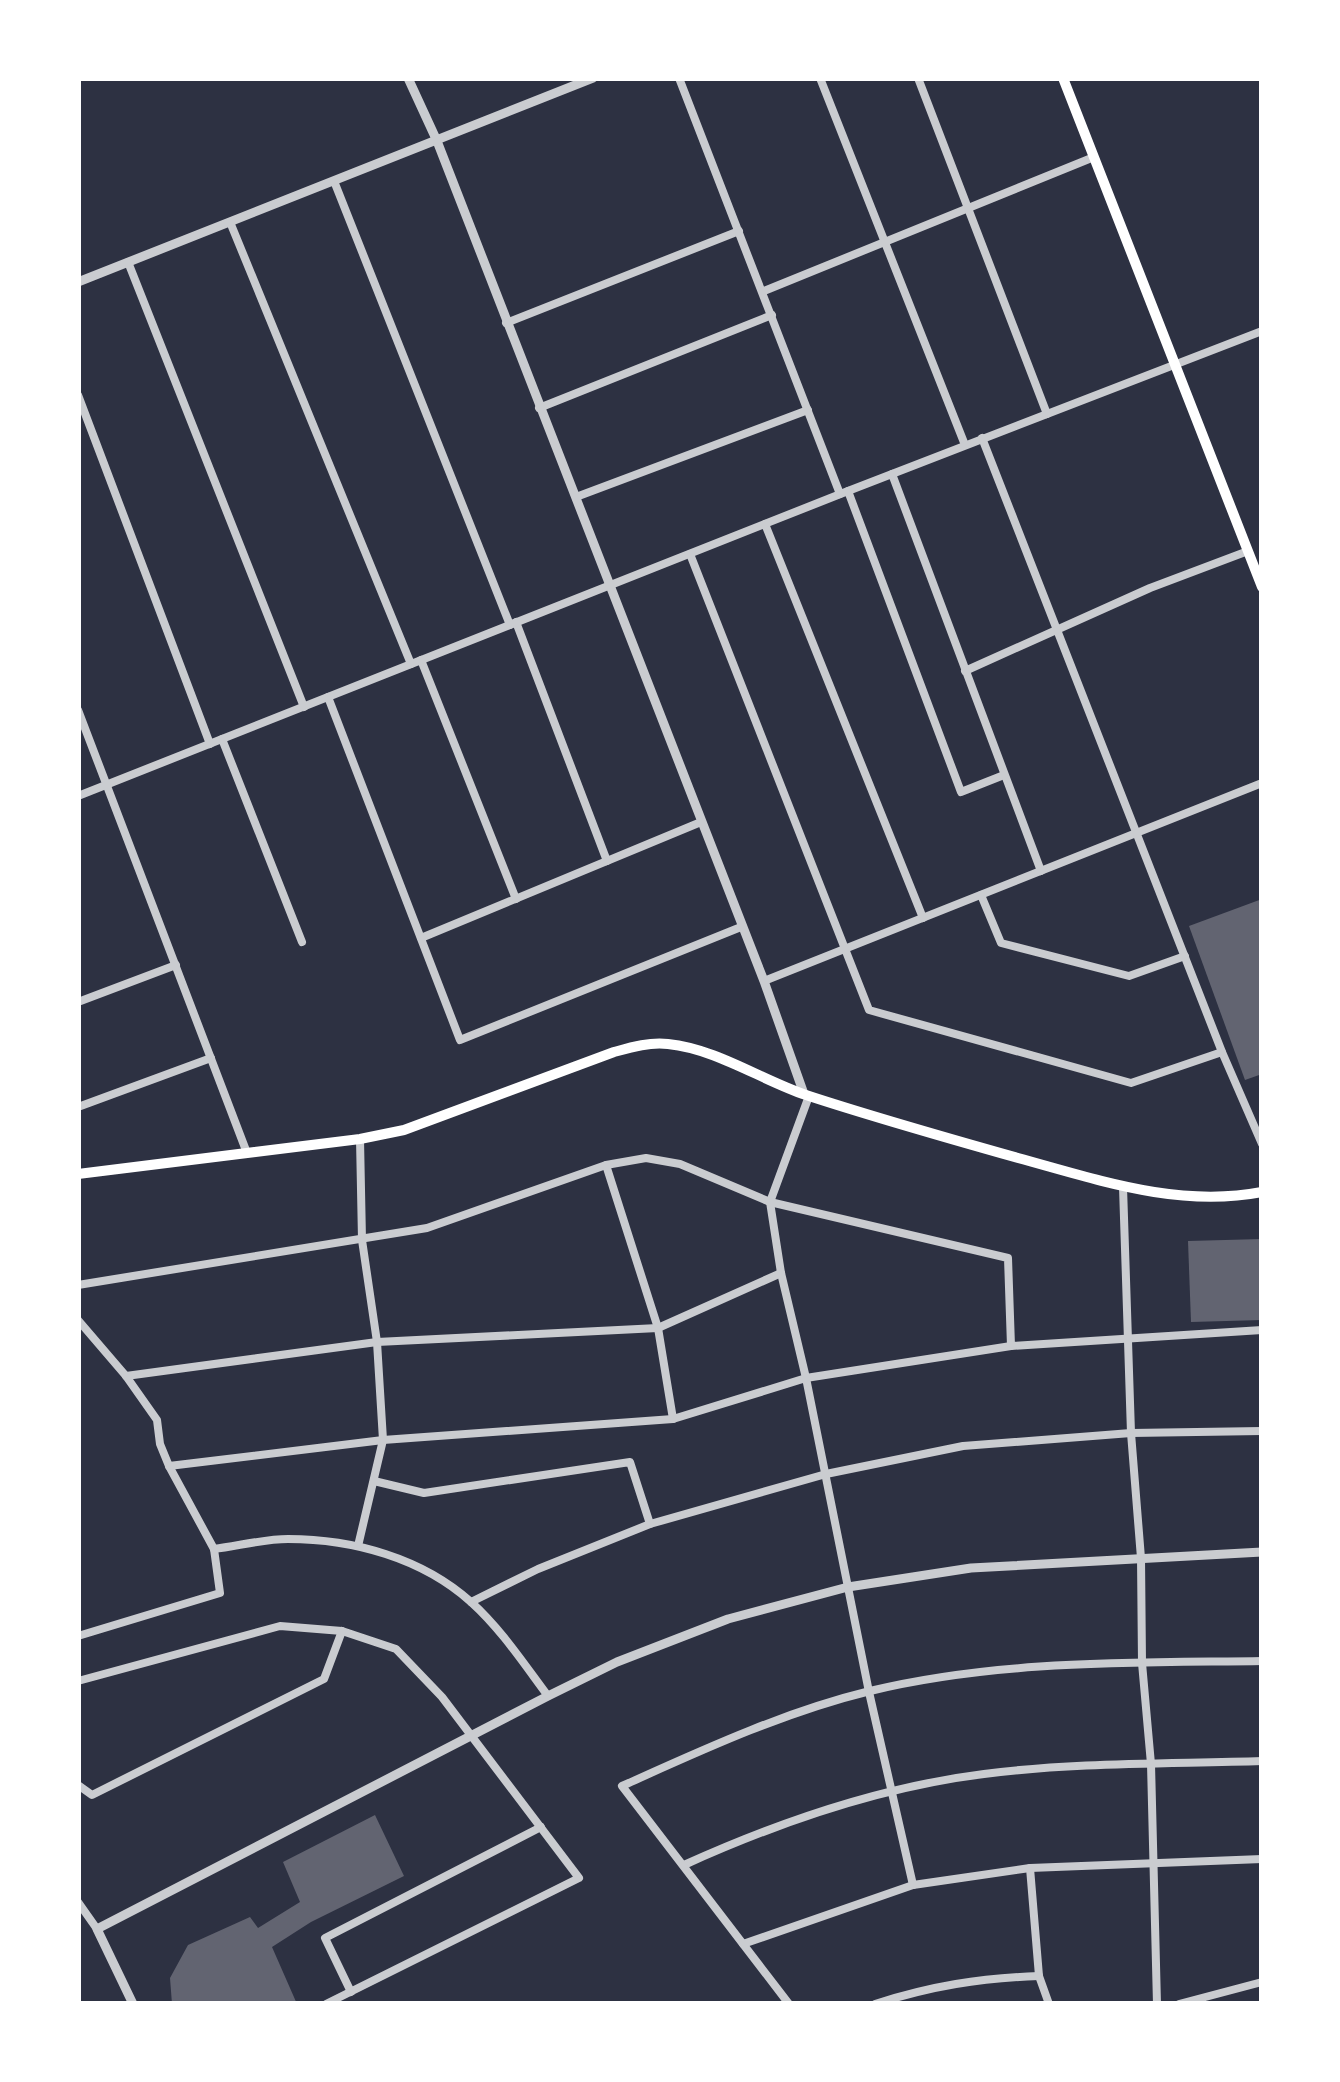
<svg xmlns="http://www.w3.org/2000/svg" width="1340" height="2082" font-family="Poppins,sans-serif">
<rect width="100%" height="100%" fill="#2d3142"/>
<g fill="#626471">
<polygon points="1262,899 1262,1074 1245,1080 1189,926"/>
<polygon points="1262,1239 1262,1320 1191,1322 1188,1241"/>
<polygon points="375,1815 404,1876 311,1922 272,1947 297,2004 172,2004 170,1978 188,1945 250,1917 258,1928 300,1902 283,1862"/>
</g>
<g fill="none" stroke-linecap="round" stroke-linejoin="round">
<g stroke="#caccd0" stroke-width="8">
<polyline points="679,78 840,494"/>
<polyline points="820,78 965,445"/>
<polyline points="918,78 1047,414"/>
<polyline points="334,181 510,625"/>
<polyline points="230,222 411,664"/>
<polyline points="128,262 304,707"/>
<polyline points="764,291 1094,157"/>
<polyline points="506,323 739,231"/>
<polyline points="78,395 210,744"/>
<polyline points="539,408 772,315"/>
<polyline points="982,438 1222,1052 1262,1144"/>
<polyline points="892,474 1041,871"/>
<polyline points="848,491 961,792 1004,775"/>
<polyline points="576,497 808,410"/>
<polyline points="765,524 923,918"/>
<polyline points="690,554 869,1010 1131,1083 1222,1052"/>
<polyline points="516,622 607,861"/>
<polyline points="421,660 516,899"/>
<polyline points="965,671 1150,588 1248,551"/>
<polyline points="328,697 460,1040 741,927"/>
<polyline points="78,710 247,1153"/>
<polyline points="222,739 302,942"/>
<polyline points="78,796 848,491 1262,331"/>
<polyline points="981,895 1001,943 1129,976 1185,956"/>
<polyline points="421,938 701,822"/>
<polyline points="764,981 1262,783"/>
<polyline points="78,1002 176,965"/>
<polyline points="809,1096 770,1202 781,1273 806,1378 869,1692 913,1885"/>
<polyline points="78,1107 211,1058"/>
<polyline points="606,1165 658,1328 673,1419"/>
<polyline points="1123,1187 1131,1433 1141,1558 1142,1663 1151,1764 1157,2004"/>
<polyline points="78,1285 427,1228 606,1165 646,1158 680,1164 770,1202 1008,1258 1011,1346"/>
<polyline points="78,1320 126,1376 157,1420 160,1444 169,1466 214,1549 220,1593 78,1636"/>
<polyline points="126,1376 377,1342 658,1328 781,1273"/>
<polyline points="169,1466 383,1440 673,1419 806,1378 1011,1346 1262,1330"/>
<polyline points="374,1481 424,1493 630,1462 650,1524"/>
<polyline points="358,1546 383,1440 377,1342 362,1240 360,1139"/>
<path d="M 214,1549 C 238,1546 264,1539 288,1539 C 353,1539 422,1558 471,1602 C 501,1629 524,1664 548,1696"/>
<polyline points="471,1602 538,1569 650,1524 826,1474 963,1446 1131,1433 1262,1431"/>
<polyline points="78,1681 280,1626 342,1631 396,1649 442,1697 579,1878 326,2004"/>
<polyline points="78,1785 92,1795 324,1679 342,1631"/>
<path d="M 684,1865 C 779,1822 879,1787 984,1774 C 1076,1762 1170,1764 1262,1761"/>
<polyline points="1030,1868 1039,1976 1049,2004"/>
<polyline points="78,1902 97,1929"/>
<polyline points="743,1944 913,1885 1030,1868 1262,1859"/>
<polyline points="351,1992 325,1938 541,1827"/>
<path d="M 789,2004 L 622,1786 C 702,1750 784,1712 870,1691 C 998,1660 1131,1663 1262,1661"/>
<path d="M 875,2004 C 931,1986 980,1978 1039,1976"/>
<polyline points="1179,2004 1262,1982"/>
</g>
<g stroke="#caccd0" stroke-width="9">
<polyline points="408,78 437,141 764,981 804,1094"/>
<polyline points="78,282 593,78"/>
<polyline points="133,2004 97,1929 548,1696 617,1662 728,1619 848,1587 971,1568 1262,1552"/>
</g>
<g stroke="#fff" stroke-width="10">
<polyline points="1063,78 1262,587"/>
<path d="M 78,1174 L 360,1139 L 404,1130 L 614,1052 C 632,1047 649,1042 668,1044 C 717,1049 761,1080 806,1095 C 876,1118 947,1138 1018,1158 C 1099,1180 1178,1208 1262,1192"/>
</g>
</g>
<rect width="1340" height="2082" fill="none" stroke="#ffffff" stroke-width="162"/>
</svg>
